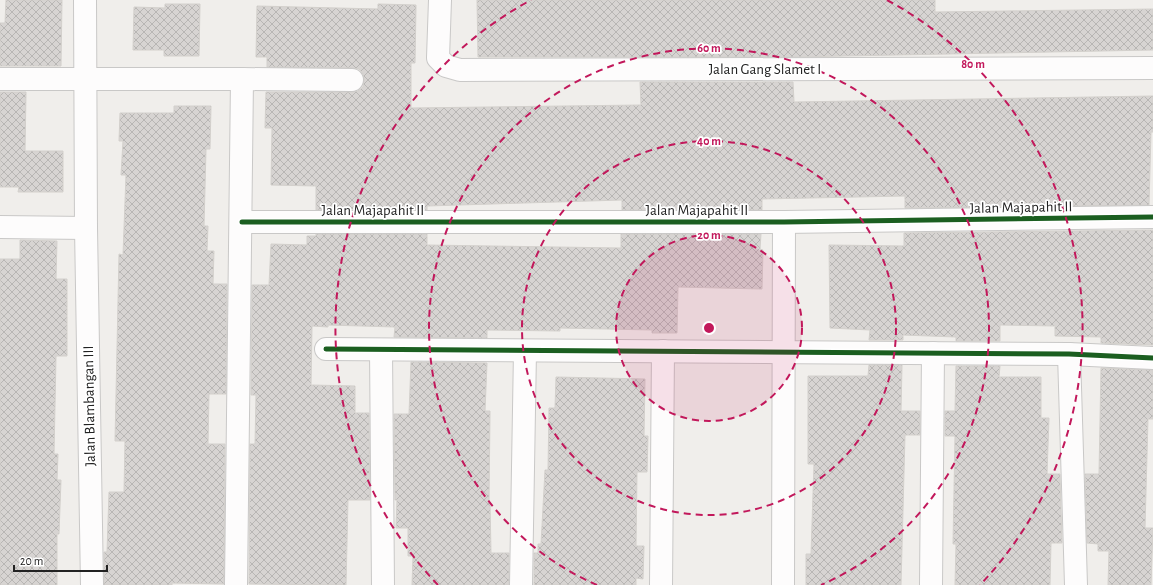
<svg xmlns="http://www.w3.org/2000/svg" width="1153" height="585" font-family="'Alegreya Sans',sans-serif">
<defs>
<pattern id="building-cross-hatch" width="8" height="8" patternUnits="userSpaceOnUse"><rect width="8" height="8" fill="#d7d4d2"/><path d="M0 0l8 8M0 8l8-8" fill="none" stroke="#b8b6b4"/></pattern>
</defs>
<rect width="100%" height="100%" fill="#f0eeeb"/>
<g fill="url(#building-cross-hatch)" stroke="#d3d0cc">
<polygon points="6,0 62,0 61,66 0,66 0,23 5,23"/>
<polygon points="477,0 935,0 935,12 1153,9 1153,50 793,57 478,57"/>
<polygon points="165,4 200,4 199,56 164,56 164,50 133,50 134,7 165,8"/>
<polygon points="378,4 416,5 415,63 411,63 411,108 641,105 640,82 793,82 794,102 1153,96 1153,132 1151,132 1149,205 905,208 905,196 762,199 762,210 622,210 622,200 427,206 427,210 316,210 316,186 271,185 272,128 265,128 266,92 352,92 358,91 363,87 364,80 363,74 359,69 352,68 267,67 267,57 256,57 257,6 378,9"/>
<polygon points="0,92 26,92 25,151 63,151 63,192 18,192 19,187 0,187"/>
<polygon points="174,106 211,106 210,149 206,149 204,226 208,226 207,251 214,251 213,284 227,284 226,394 209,394 208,444 225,444 224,584 172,583 172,585 104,585 104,552 107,552 109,492 124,492 125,441 115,441 119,254 123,255 126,175 121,175 123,141 119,141 120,113 174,113"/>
<polygon points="1153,230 1153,345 1101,343 1101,337 1055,336 1055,326 1000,325 1000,341 956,341 956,337 903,335 903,340 869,340 870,330 830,328 829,245 904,246 904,233"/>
<polygon points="316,234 427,234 427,245 621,248 621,234 761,234 760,249 763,250 762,289 678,287 677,333 652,333 652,330 560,328 560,331 487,330 487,338 394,337 395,327 328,325 328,327 312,326 311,385 355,386 355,413 369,413 370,500 348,500 346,585 249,584 250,444 255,444 256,395 251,395 252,285 269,285 271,244 307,245 307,236 316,236"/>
<polygon points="20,240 57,241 56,279 67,279 67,356 56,356 54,454 58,454 57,480 61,480 59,534 57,534 57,585 0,585 0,259 20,259"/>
<polygon points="411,362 487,363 485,411 490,411 489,502 490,502 491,553 509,553 509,585 412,585 413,556 408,556 408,528 396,528 397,500 395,500 394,414 409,414"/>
<polygon points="869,365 902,365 901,411 920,411 920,435 905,435 901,585 806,585 806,554 811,554 814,464 808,464 808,376 868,376"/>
<polygon points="956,366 1000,366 999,377 1041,377 1041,418 1049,418 1047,474 1060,474 1062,543 1051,543 1050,585 955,585 956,544 953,544 955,436 945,436 945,411 955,411"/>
<polygon points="1101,368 1153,370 1153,419 1148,419 1145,528 1153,528 1151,585 1108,585 1109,551 1098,551 1098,544 1087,543 1085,474 1099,474"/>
<polygon points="556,377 645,379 644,436 648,436 647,472 637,472 636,546 644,546 643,579 636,578 636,585 534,585 534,553 538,553 538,544 541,544 545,470 548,470 549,408 555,408"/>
</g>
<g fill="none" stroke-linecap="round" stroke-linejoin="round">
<defs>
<g id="minor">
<polyline points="85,0 86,228 92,585"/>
<polyline points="440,0 438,58 446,66 460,70 1153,68"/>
<polyline points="0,79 242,79 236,585"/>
<polyline points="242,79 352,80"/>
<polyline points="242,222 784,222 1153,217"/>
<polyline points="0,227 86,228"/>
<polyline points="326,349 1069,354 1153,358"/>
<polyline points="381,350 383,585"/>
<polyline points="1069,354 1076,585"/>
<polyline points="521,585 525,351"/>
<polyline points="661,585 663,351"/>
<polyline points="783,585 784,222"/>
<polyline points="931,585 933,353"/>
</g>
</defs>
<use href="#minor" stroke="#c9c8c7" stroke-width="24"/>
<use href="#minor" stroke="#fdfcfc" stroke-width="22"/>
<defs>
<g id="cycleway">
<polyline points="242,222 784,222 1153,217"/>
<polyline points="326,349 1069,354 1153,358"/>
</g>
</defs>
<use href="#cycleway" stroke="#fff" stroke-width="8"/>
<use href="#cycleway" stroke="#1b5e20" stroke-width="5"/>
</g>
<circle cx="709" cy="328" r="93" fill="#c2185b" fill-opacity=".12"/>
<g fill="none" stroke="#c2185b" stroke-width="2" stroke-dasharray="7 5">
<circle cx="709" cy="328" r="93"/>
<circle cx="709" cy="328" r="187"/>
<path d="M597 585A280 280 0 1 1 821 585"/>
<path d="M438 585A373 373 0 0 1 531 0M887 0A373 373 0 0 1 980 585"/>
</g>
<g text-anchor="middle" stroke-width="3.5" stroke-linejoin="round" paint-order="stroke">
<g font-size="15" fill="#222" stroke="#fff">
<text x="765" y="74">Jalan Gang Slamet I</text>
<text transform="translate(1021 207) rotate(-1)" y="5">Jalan Majapahit II</text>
<text x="373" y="215">Jalan Majapahit II</text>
<text x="697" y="215">Jalan Majapahit II</text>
<text transform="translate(89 406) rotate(-91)" y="5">Jalan Blambangan III</text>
</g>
</g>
<circle cx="709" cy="328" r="6" fill="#c2185b" stroke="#fff" stroke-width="2"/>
<g font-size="12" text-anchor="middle" font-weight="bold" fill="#c2185b" stroke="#fff" stroke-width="3.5" stroke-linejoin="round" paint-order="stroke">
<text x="709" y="52">60 m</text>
<text x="973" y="68">80 m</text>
<text x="709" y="145">40 m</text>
<text x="709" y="239">20 m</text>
</g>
<path d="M14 565v6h93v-6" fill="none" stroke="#222222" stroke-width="2"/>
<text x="20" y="565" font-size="12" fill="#222222" stroke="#ffffff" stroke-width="3" paint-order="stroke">20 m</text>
</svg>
